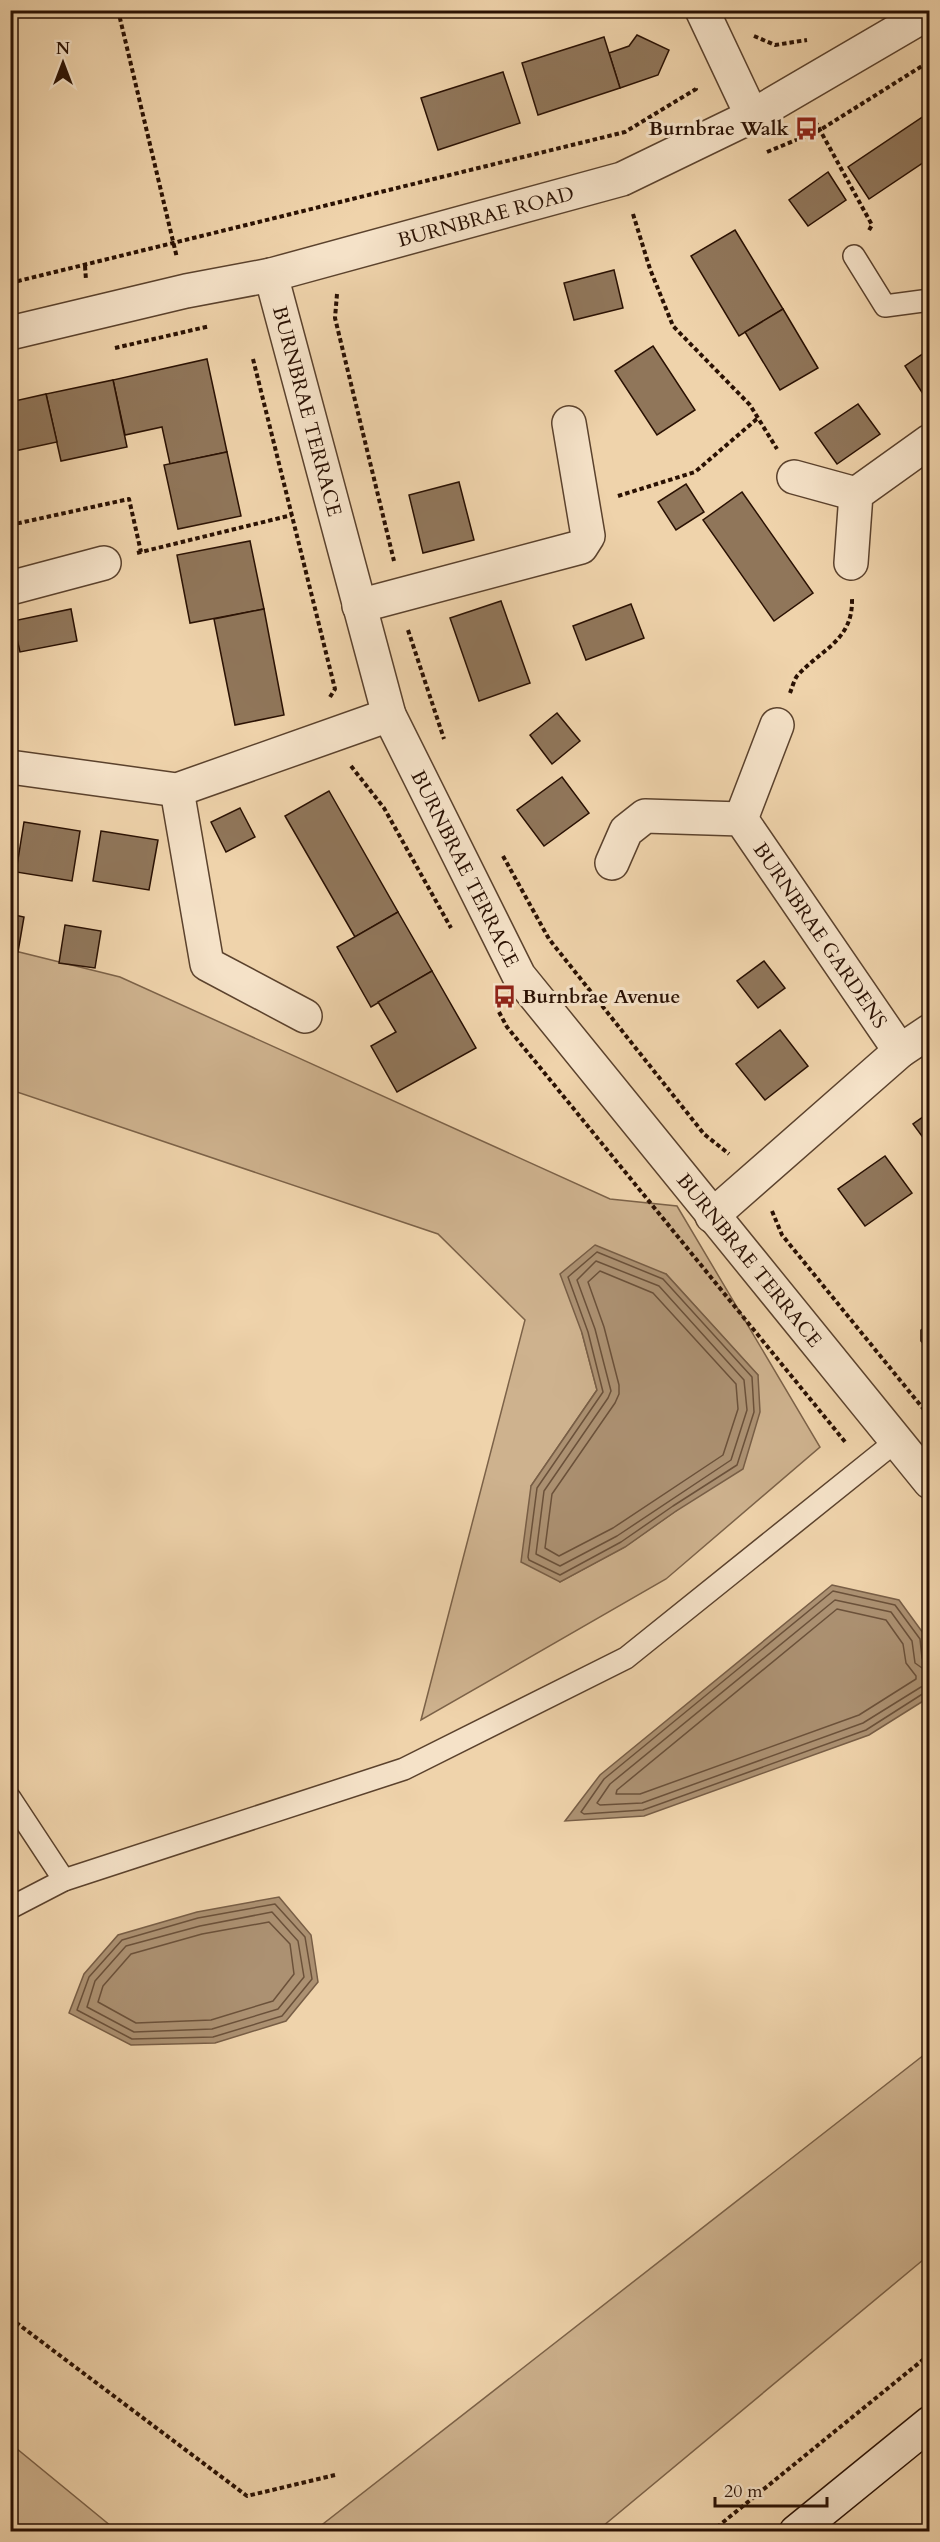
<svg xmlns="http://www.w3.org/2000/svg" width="940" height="2542" font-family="Cardo,serif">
<rect width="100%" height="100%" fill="#efd3ab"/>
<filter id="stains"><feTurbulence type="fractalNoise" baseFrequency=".00333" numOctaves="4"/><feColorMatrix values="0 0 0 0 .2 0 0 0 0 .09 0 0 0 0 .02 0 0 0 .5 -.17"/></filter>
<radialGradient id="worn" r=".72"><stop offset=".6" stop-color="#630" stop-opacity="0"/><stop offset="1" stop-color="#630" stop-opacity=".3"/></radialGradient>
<g fill="#ceb28e" stroke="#7c6248" stroke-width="1.5" fill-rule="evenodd">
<path d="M 11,950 L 120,977 L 610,1199 L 677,1206 L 820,1447 L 666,1579 L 421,1720 L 525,1320 L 438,1234 L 11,1090 ZM 666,1274 L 758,1375 L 676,1511 L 624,1547 L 560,1582 L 531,1486 L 597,1390 L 582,1333 Z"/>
<polygon points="929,2051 929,2255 597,2531 314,2531"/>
<polygon points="10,2444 11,2444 117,2531 11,2531"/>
</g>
<g fill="#ac9172" stroke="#785e46" stroke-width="1.5">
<polygon points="595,1245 666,1274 758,1375 760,1412 743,1469 676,1511 625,1547 560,1582 521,1562 531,1486 597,1390 582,1333 560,1274"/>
<polygon points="832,1585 899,1600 926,1637 928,1698 869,1735 644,1816 565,1821 600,1775"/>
<polygon points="279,1897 311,1935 318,1982 286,2021 215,2043 131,2045 69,2013 84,1974 118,1935 197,1912"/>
</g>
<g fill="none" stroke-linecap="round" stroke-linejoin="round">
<g stroke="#6b513a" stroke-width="1.5">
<polygon points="597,1252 663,1279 752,1377 754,1412 737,1465 673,1506 621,1542 560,1575 529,1560 528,1557 537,1488 603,1392 588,1332 568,1277"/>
<polygon points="596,1261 659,1286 744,1380 747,1410 731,1460 617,1536 560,1566 536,1554 544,1491 608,1398 611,1391 595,1329 577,1280"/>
<polygon points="600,1271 653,1293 736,1384 738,1409 723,1455 613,1528 559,1556 545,1548 552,1494 615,1403 619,1394 619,1385 604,1327 588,1282"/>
<polygon points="837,1609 886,1620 903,1644 906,1663 916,1676 916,1679 859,1715 640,1794 616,1794 617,1790"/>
<polyline points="930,1662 922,1658 920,1639 895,1605 833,1591 604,1779 581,1812 584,1814 643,1810 866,1730 924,1693 930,1692"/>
<polyline points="930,1669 922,1668 915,1663 912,1641 891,1612 835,1600 610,1784 597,1803 600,1805 642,1803 863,1723 921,1687 930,1685"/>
<polygon points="275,1904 305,1937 312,1979 282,2016 213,2037 132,2039 77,2010 89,1977 122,1940 198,1918"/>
<polygon points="272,1912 298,1941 304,1977 278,2009 212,2029 134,2032 87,2007 95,1981 126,1946 200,1926"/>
<polygon points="269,1922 290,1944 294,1974 273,2001 211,2020 136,2023 98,2002 103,1986 131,1954 202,1934"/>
</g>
</g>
<g fill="#90765a" stroke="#2a1103" stroke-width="1.5">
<polygon points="637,35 669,50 658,75 620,88 609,53 629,46"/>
<polygon points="604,37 620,88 538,115 522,63"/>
<polygon points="503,72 520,123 438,150 421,98"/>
<polygon points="930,112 930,158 869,199 848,167"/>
<polygon points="828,172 846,200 808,226 789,200"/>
<polygon points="735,230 783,309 739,336 691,256"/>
<polygon points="614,270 623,308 574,320 564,283"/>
<polygon points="783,309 818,368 780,390 745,332"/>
<polygon points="653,346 695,410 657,435 615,371"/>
<polygon points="930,349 930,394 925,397 905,366"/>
<polygon points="207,359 227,452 170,464 162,427 125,435 113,380"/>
<polygon points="113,380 127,447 61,461 46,394"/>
<polygon points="46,394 57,442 10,452 10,402"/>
<polygon points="858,404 880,434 837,464 815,433"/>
<polygon points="227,452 241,516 178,529 164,465"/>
<polygon points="459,482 474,540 423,553 409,495"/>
<polygon points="686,484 704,512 676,530 658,502"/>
<polygon points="742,492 813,593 774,621 703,520"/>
<polygon points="250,541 264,609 190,623 177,555"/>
<polygon points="501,601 530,683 479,701 450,618"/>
<polygon points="631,604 644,638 586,660 573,626"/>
<polygon points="71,609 77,641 20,652 13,621"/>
<polygon points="264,609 284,715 235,725 214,619"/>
<polygon points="557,713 580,741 552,764 530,735"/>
<polygon points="562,777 589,813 544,846 517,810"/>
<polygon points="329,791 398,912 355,937 285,816"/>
<polygon points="240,808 255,837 226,852 211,822"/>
<polygon points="24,822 80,831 72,881 16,872"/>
<polygon points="101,831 158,840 149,890 93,881"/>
<polygon points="398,912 432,971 371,1007 337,947"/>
<polygon points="10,914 24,917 18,952 10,951"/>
<polygon points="65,925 101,931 95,968 59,963"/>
<polygon points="764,961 785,988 758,1008 737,981"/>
<polygon points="432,971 476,1048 397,1092 371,1046 396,1032 378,1002"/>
<polygon points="780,1030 808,1066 765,1100 736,1064"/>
<polygon points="930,1112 930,1147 913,1124"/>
<polygon points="885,1156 912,1193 865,1226 838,1189"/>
<polygon points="929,1324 930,1324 930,1352 921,1341 921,1330"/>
</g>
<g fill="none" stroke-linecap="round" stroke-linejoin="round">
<defs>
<g id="service">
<polyline points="854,256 885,306 930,300"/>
<polyline points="10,1798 64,1880"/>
<polyline points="10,1908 64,1880 404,1769 626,1658 895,1442"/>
</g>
<g id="minor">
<polyline points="702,10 752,116"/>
<path id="s1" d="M 271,275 L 389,715 L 519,976 L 930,1482"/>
<path id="s2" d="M 10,333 L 186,291 L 271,275 L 622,179 L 752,116 L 930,12"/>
<polyline points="794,477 856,494"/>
<polyline points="851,563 856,494 930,441"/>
<polyline points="10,588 104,563"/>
<polyline points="359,606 581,547 588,536 569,423"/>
<polyline points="10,767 177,790 389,715"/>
<polyline points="177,790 207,964 305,1016"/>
<polyline points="741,819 777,725"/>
<path id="s3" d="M 612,863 L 626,831 L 645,816 L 741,819 L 900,1051"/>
<polyline points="712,1216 900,1051 930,1031"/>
</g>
<polyline id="secondary" points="796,2532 930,2423"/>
</defs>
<use href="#service" stroke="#5b422d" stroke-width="24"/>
<use href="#minor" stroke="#5b422d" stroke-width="36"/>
<use href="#secondary" stroke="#2a1103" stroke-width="36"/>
<g stroke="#2a1103" stroke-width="4" stroke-dasharray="4.5 3" stroke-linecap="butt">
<polyline points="118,10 177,258"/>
<polyline points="754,36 775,45 807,40"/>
<polyline points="815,121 872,225 868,232"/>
<polyline points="767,152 820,130 930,61"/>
<polyline points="633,214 650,269 673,326 750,405 777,449"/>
<polyline points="85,266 86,280"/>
<polyline points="10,283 625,132 696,89 696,86"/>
<polyline points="337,294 335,318 394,561"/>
<polyline points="115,348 210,326"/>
<polyline points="253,359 335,689 330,697"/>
<polyline points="618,496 695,472 758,418"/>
<polyline points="10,525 129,499 141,552"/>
<polyline points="137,553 292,515"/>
<polyline points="408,630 444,739"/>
<path d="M 790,693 C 792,688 794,680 797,676 C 821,649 853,641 852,599"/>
<polyline points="351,766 384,808 451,928"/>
<polyline points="503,856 549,939 704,1134 729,1154"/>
<polyline points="499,1012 507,1027 846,1443"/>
<polyline points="772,1211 782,1235 930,1417"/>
<polyline points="10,2318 247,2496 335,2475"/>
<polyline points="711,2532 930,2354"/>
</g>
<use href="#service" stroke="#f5e2c8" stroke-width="21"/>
<use href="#minor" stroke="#f5e2c8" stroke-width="33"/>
<use href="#secondary" stroke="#f5e2c8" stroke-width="33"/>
</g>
<defs>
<symbol id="bus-bare" viewBox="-9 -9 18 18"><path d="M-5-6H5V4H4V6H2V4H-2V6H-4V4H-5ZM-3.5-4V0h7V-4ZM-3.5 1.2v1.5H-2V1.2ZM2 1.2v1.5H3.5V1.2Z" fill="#8f2418" stroke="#f5e2c8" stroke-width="2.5" paint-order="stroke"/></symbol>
</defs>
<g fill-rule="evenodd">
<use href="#bus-bare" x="790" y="112" width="33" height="33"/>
<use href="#bus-bare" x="488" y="980" width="33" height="33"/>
</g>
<g text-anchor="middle" stroke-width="6" stroke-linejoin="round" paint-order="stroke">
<g font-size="20" font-weight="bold" fill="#2a1103" stroke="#f5e2c8" text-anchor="end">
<text x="789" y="135">Burnbrae Walk</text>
<text x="522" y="1003" text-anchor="start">Burnbrae Avenue</text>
</g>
<g font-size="20" fill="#2a1103" stroke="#f5e2c8">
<text dy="7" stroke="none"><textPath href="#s2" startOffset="490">BURNBRAE ROAD</textPath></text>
<text dy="7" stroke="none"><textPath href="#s1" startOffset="141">BURNBRAE TERRACE</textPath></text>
<text dy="7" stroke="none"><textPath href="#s1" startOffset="627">BURNBRAE TERRACE</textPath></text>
<text dy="7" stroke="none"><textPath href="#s3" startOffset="296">BURNBRAE GARDENS</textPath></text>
<text dy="7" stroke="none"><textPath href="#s1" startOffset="1113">BURNBRAE TERRACE</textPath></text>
</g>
</g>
<rect width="940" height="2542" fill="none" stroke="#efd3ab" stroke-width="36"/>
<rect x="12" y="12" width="916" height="2518" fill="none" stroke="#2a1103" stroke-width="3"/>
<rect x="18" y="18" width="904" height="2506" fill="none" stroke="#2a1103" stroke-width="1.5"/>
<g transform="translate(63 63)" stroke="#f5e2c8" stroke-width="4.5" paint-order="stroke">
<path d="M0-4.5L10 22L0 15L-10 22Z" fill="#2a1103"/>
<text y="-9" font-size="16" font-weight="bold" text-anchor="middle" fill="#2a1103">N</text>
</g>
<path d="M715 2497v9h112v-9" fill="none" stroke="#2a1103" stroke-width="3"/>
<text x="724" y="2497" font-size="18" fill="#2a1103" stroke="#f5e2c8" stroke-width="4.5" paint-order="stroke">20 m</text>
<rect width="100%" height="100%" filter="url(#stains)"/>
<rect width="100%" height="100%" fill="url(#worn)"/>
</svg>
